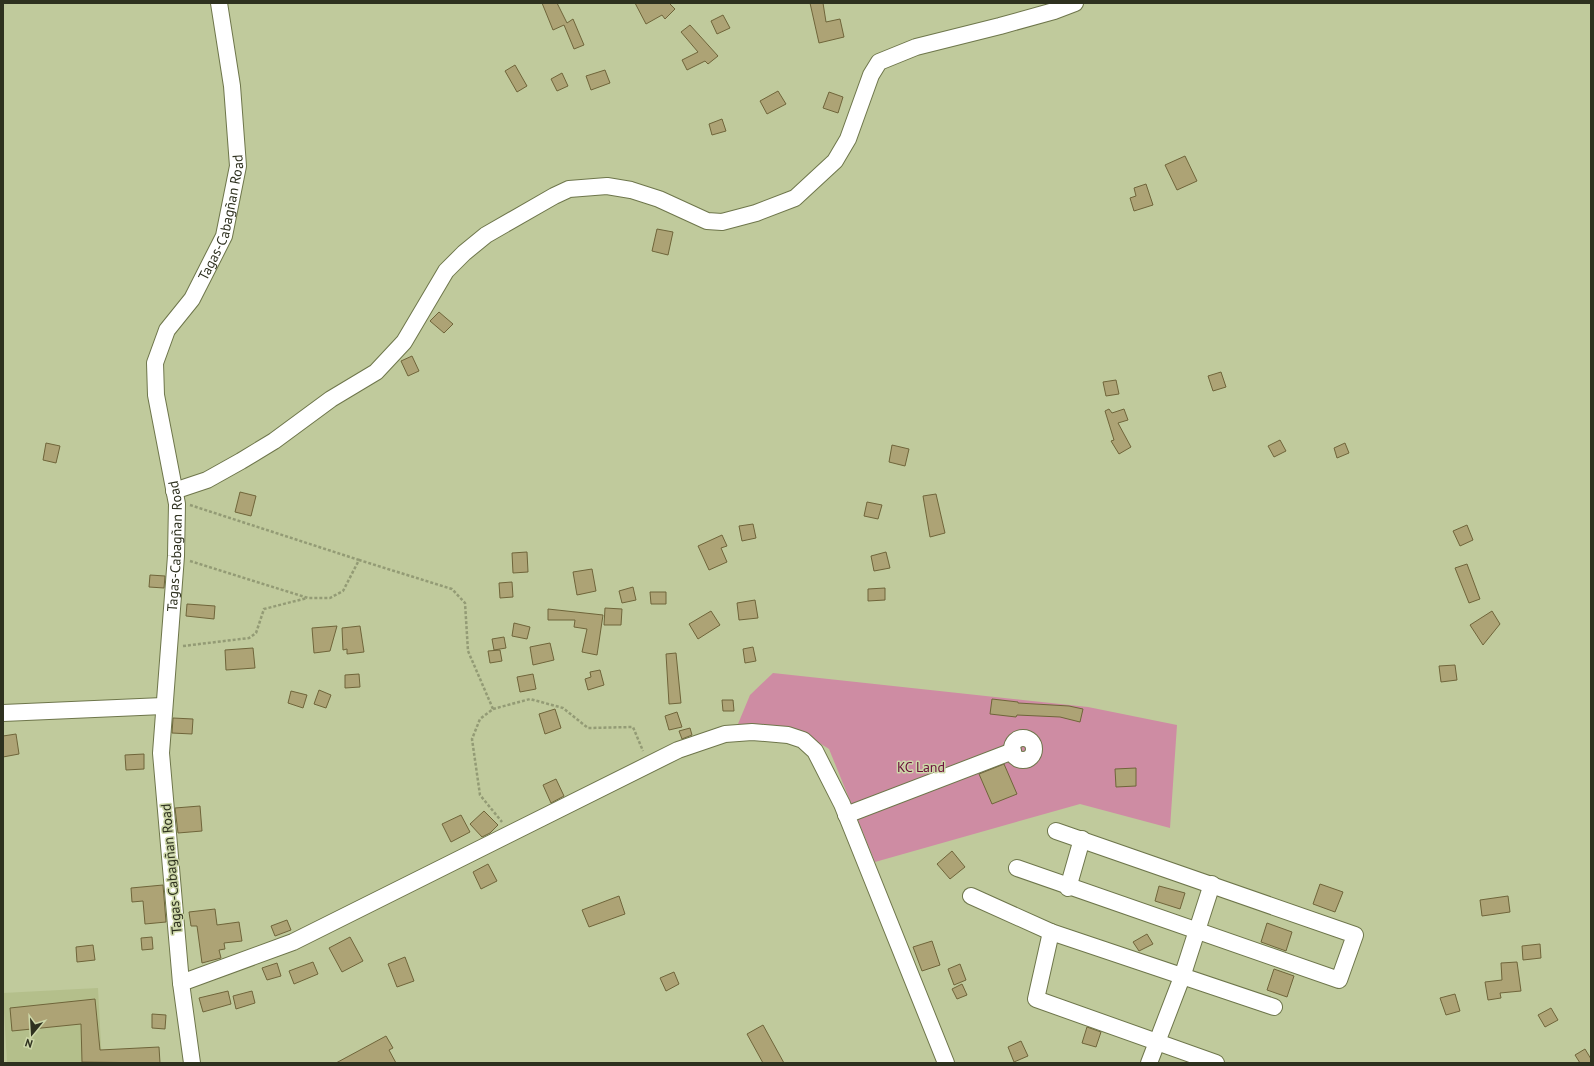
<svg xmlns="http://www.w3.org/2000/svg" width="1594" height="1066" font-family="'PT Sans',sans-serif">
<rect width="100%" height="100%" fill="#c0ca9c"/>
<polygon fill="#b4bf8b" points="98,988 102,1063 7,1063 3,993"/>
<polygon fill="#ce8ca3" points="773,673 1088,707 1177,725 1170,828 1080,804 875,862 829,749 799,730 738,724 750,695"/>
<g fill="#ada375" stroke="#6f653a">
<polygon points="542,3 557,3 567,23 573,19 584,45 574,49 564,25 553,30"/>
<polygon points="635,3 669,3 675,9 665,19 662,15 646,24"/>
<polygon points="810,3 823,3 826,22 840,19 844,37 819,43"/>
<polygon points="723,15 730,28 717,34 711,21"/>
<polygon points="690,25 718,56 708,64 705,61 687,70 682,60 698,52 681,32"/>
<polygon points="515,65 527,86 517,92 505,71"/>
<polygon points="605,70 610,83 591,90 586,76"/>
<polygon points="562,73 568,86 557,91 551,79"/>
<polygon points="778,91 786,104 767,114 760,101"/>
<polygon points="829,92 843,97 838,113 823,108"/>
<polygon points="722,119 726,131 712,135 709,124"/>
<polygon points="1185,156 1197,181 1177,190 1165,165"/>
<polygon points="1146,184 1153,205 1134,211 1130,198 1136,196 1134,188"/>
<polygon points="657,229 673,232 668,255 652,251"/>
<polygon points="439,312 453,324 444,333 430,321"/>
<polygon points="412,356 419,371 408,376 401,361"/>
<polygon points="1221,372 1226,387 1213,391 1208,376"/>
<polygon points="1116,380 1119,394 1106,396 1103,382"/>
<polygon points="1109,409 1112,413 1124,409 1128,420 1118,423 1131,447 1119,454 1111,441 1114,440 1105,411"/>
<polygon points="1280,440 1286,451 1274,457 1268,446"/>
<polygon points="46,443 60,446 56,463 43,460"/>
<polygon points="1345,443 1349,453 1337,458 1334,448"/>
<polygon points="892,445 909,449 905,466 889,462"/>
<polygon points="240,492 256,496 251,516 235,512"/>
<polygon points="936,494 945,533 930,537 923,496"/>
<polygon points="867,502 882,505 878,519 864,516"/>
<polygon points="753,524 756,538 742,541 739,526"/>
<polygon points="1467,525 1473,540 1460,546 1453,531"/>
<polygon points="722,535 727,546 721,548 727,562 709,570 698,546"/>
<polygon points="527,552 528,572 513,573 512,553"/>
<polygon points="886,552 890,568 874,571 871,556"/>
<polygon points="1467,564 1480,599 1469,603 1455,568"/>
<polygon points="592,569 596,591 577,595 573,572"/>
<polygon points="150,575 165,576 164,588 149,587"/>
<polygon points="512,582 513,597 500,598 499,583"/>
<polygon points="633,587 636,600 622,603 619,591"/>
<polygon points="885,588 885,600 868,601 868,589"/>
<polygon points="650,592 666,592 666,604 651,604"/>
<polygon points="755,600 758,618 739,620 737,603"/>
<polygon points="187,604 215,606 214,619 186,616"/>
<polygon points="605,608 622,609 621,625 604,625"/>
<polygon points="548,609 603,615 597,655 582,652 587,629 574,627 575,620 548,620"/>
<polygon points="711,611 720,625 698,639 689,624"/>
<polygon points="1492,611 1500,624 1483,645 1470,625"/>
<polygon points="514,623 530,627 527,639 512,636"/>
<polygon points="337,626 330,651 314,653 312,628"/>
<polygon points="360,626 364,652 347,654 347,649 343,650 342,628"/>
<polygon points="504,637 506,648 494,650 492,639"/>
<polygon points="550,643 554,660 533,665 530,647"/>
<polygon points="753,647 756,661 745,663 743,649"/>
<polygon points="253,648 255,668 226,670 225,650"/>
<polygon points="500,650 502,661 490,663 488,651"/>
<polygon points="676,653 681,703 669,704 666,654"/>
<polygon points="1455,665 1457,680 1441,682 1439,666"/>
<polygon points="600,670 604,685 588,690 585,679 591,677 590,672"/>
<polygon points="359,674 360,687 345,688 345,675"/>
<polygon points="533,674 536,689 520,692 517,677"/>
<polygon points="319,690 331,695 326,708 314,704"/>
<polygon points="291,691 307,695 303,708 288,703"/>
<polygon points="992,699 1018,702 1018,703 1069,706 1083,709 1080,722 1060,717 1017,715 1016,717 990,714"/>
<polygon points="722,700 733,700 734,711 723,711"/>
<polygon points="555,709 561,728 545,734 539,714"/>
<polygon points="677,712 682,727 669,730 665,716"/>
<polygon points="173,718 193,719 192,734 172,733"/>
<polygon points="690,728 692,735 682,739 679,731"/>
<polygon points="16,734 19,754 3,757 3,736"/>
<polygon points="144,754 144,769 126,770 125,755"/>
<polygon points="1004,764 1017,794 992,804 979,774"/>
<polygon points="1136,768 1136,786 1116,787 1115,769"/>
<polygon points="556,779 564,796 551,803 543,785"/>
<polygon points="200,806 202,831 178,833 175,808"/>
<polygon points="484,811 498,825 490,833 482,837 470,824"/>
<polygon points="461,815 470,832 451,842 442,824"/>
<polygon points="952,851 965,867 950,879 937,864"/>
<polygon points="488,864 497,881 481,889 473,872"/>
<polygon points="1320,884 1343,892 1335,912 1313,904"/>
<polygon points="163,885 166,922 145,924 143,901 132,902 131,888"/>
<polygon points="1159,886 1185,893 1180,909 1155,901"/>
<polygon points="619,896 625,914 589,927 582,910"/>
<polygon points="1508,896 1510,912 1482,916 1480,900"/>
<polygon points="215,909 217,925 239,922 242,941 224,943 225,949 219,950 221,958 202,963 197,926 191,926 189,912"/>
<polygon points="287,920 291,930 275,936 271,926"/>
<polygon points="1267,923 1292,932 1286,951 1261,942"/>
<polygon points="1147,934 1153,944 1139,951 1133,942"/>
<polygon points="152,937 153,949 142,950 141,938"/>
<polygon points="350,937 363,961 342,972 329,948"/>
<polygon points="932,941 940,965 922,971 913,947"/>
<polygon points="1540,944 1541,958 1523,960 1522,946"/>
<polygon points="93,945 95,960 77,962 76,947"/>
<polygon points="405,957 414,981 397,987 388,964"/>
<polygon points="313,962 318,974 294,984 289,971"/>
<polygon points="1517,962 1521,991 1500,993 1501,998 1488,1000 1485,982 1502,980 1501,963"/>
<polygon points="277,963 281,976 267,980 262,968"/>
<polygon points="960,964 966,980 954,985 948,969"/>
<polygon points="1274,969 1294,976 1287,997 1267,990"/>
<polygon points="674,972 679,984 666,991 660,978"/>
<polygon points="962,984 967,995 957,999 952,989"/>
<polygon points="228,991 231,1004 203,1012 199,998"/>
<polygon points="252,991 255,1003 236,1009 233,996"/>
<polygon points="1455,994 1460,1011 1446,1015 1440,998"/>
<polygon points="95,999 100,1050 159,1047 160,1063 82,1062 81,1024 12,1031 10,1008"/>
<polygon points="1551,1008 1558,1020 1545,1027 1538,1015"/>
<polygon points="152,1014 166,1015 165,1029 152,1028"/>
<polygon points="763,1025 784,1063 763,1063 747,1034"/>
<polygon points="1087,1027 1101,1032 1096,1047 1082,1043"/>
<polygon points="386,1036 393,1048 389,1050 396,1063 336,1063"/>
<polygon points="1021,1041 1028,1056 1014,1062 1008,1047"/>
<polygon points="1585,1049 1591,1059 1591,1063 1580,1063 1575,1055"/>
</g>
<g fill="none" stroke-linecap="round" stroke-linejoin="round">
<defs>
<g id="minor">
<polyline points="174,491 207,480 241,461 274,441 331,399 376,372 404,342 446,271 464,253 486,235 554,196 569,189 607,186 631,190 659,199 707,221 722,222 756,213 795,198 835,161 848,139 871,75 879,62 916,47 1000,26 1054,11 1075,3"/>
<polyline points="3,713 163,706"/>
<circle cx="1023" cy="749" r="11"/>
<polyline points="846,815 1013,751"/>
<polyline points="1017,868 1339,980 1355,935 1056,831"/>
<polyline points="1068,888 1082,839"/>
<polyline points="971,896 1051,932"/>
<polyline points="181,983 293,942 678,750 725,734 752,732 788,735 803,740 815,751 842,804 946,1063"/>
<path id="s1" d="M 192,1063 L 181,983 L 161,753 L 176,556 L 177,504 L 156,395 L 155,363 L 167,330 L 192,299 L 224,236 L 238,166 L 232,86 L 219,3"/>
<polyline points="1149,1063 1182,977 1212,884"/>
<polyline points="1216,1063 1036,999 1051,932 1274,1007"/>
</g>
</defs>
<use href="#minor" stroke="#6e764b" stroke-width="18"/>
<g stroke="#939b75" stroke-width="2.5" stroke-dasharray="3 2" stroke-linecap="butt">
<polyline points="190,505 359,560"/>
<polyline points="190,561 308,598 330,598 343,591 359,560 452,589 465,603 468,651 493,709 480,719 472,739 480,795 502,822"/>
<polyline points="183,646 249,638 256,633 264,609 307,598"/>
<polyline points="493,709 530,699 563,708 588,728 633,727 643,751"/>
</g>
<use href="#minor" stroke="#fff" stroke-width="16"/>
</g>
<g text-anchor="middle" stroke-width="3" stroke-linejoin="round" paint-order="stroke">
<g font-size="14" fill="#2e311f" stroke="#cdd7a8">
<text dy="5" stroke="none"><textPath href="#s1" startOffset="867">Tagas-Cabagñan Road</textPath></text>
<text dy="5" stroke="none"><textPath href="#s1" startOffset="519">Tagas-Cabagñan Road</textPath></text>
<text transform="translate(171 869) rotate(-95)" y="5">Tagas-Cabagñan Road</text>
</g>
<g font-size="14" fill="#690c3a" stroke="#cdd7a8">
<text x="921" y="772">KC Land</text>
</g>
</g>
<rect width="1594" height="1066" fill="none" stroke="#2e311f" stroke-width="8"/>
<g transform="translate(32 1034) rotate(198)" stroke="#cdd7a8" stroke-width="3" paint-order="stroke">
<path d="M0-3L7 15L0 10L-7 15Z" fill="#2e311f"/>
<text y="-6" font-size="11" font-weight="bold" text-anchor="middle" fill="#2e311f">N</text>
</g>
</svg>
